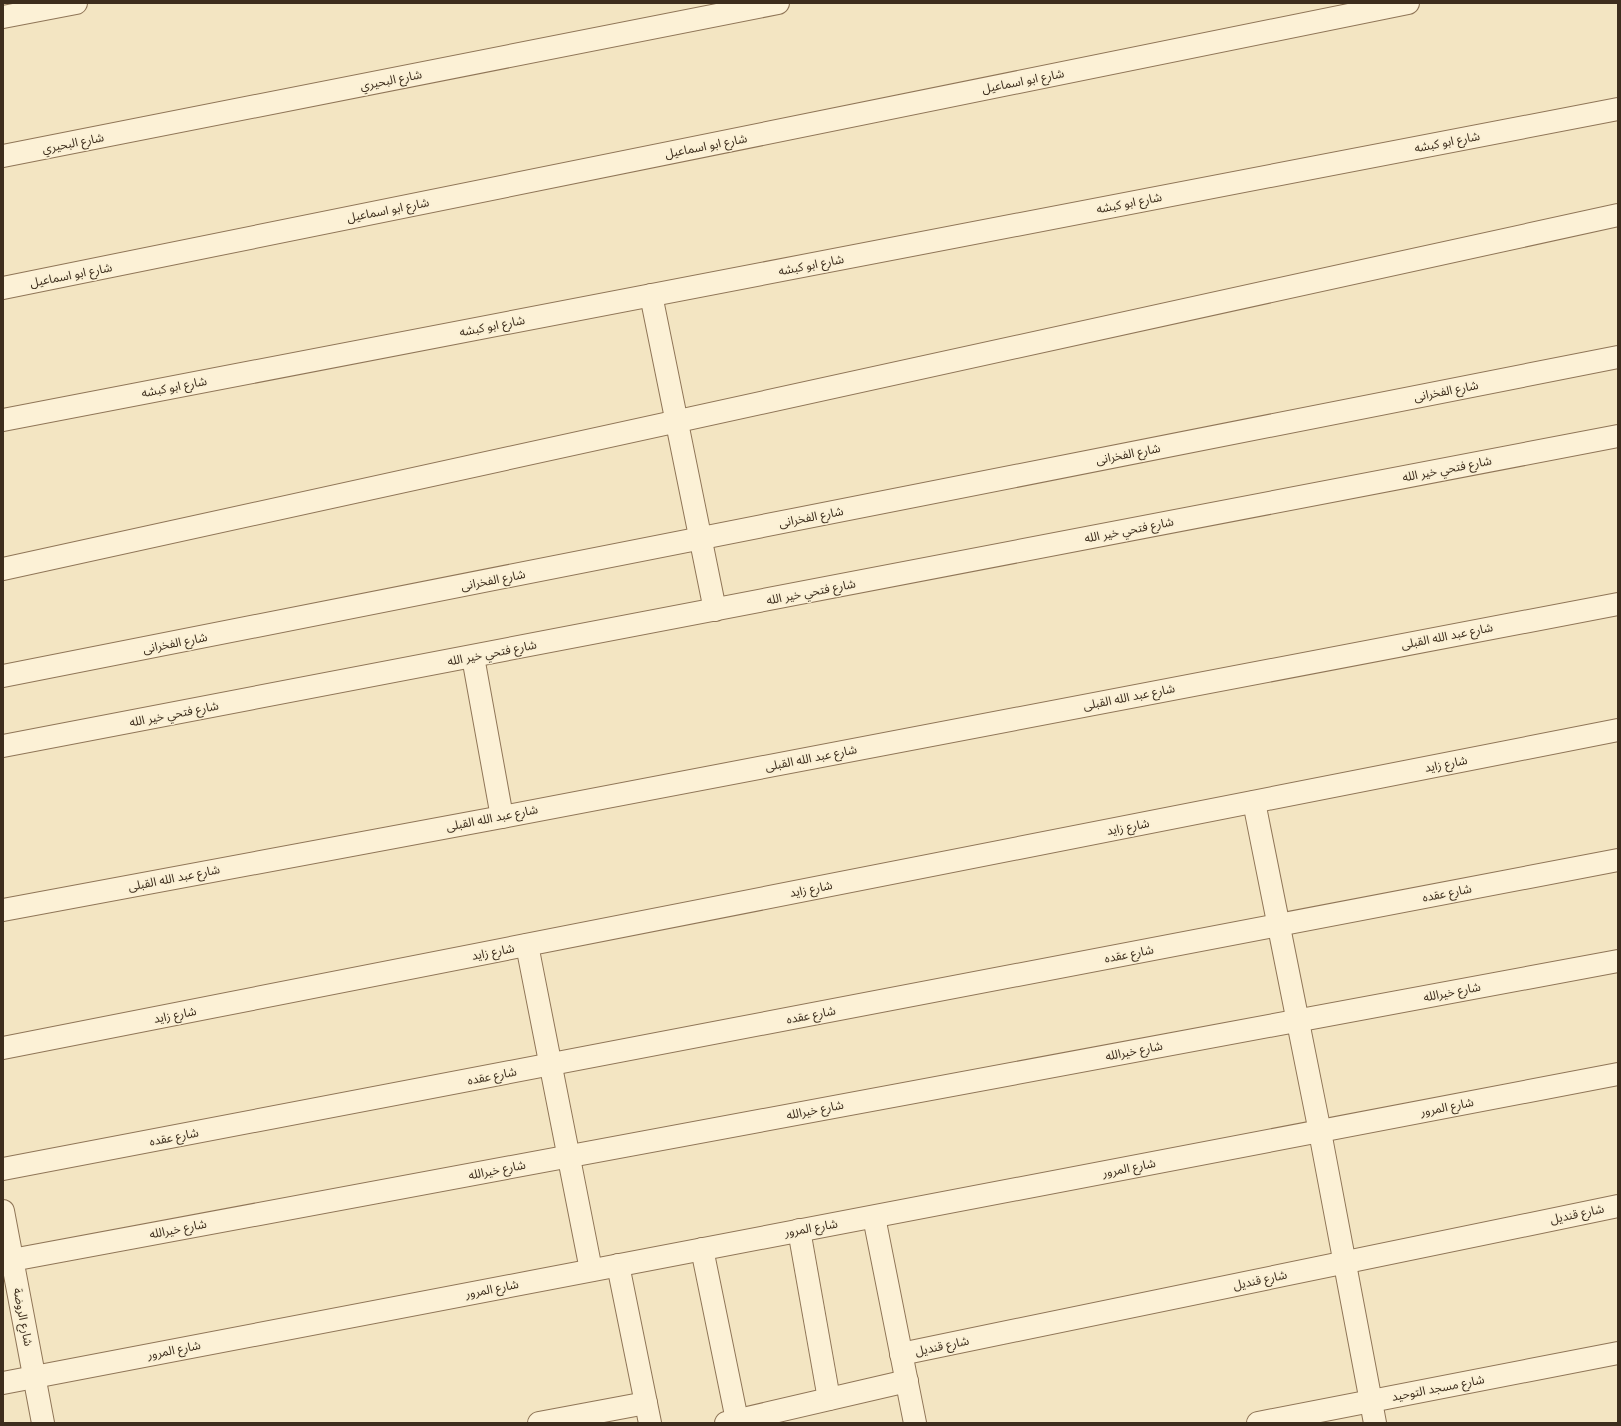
<svg xmlns="http://www.w3.org/2000/svg" width="1621" height="1426" font-family="Georgia,'Noto Sans Arabic',serif">
<rect width="100%" height="100%" fill="#f3e5c2"/>
<g fill="none" stroke-linecap="round" stroke-linejoin="round">
<defs>
<g id="minor">
<polyline points="3,17 76,3"/>
<polyline points="3,156 778,3"/>
<polyline points="3,288 1408,3"/>
<polyline points="651,295 715,610"/>
<polyline points="3,420 1618,109"/>
<polyline points="3,569 1618,215"/>
<polyline points="473,657 502,817"/>
<polyline points="3,676 1618,357"/>
<polyline points="3,746 1618,436"/>
<polyline points="1254,802 1320,1132 1375,1423"/>
<polyline points="3,910 502,817 1618,604"/>
<polyline points="527,945 591,1270"/>
<polyline points="3,1048 1618,730"/>
<polyline points="3,1169 1618,860"/>
<polyline points="3,1211 43,1423"/>
<polyline points="874,1217 915,1423"/>
<polyline points="799,1230 829,1399"/>
<polyline points="702,1249 737,1420"/>
<polyline points="12,1260 1618,961"/>
<polyline points="618,1265 650,1423"/>
<polyline points="901,1354 1618,1206"/>
<polyline points="3,1383 1618,1074"/>
<polyline points="539,1423 646,1403"/>
<polyline points="726,1423 907,1381"/>
<polyline points="1258,1423 1618,1353"/>
</g>
</defs>
<use href="#minor" stroke="#8f7557" stroke-width="24"/>
<use href="#minor" stroke="#fcf1d6" stroke-width="22"/>
</g>
<g text-anchor="middle" stroke-width="3" stroke-linejoin="round" paint-order="stroke">
<g font-size="12" fill="#3d2d1d" stroke="#f9efd3">
<text transform="translate(391 80) rotate(-11)" y="4">شارع البحيري</text>
<text transform="translate(1023 81) rotate(-11)" y="4">شارع ابو اسماعيل</text>
<text transform="translate(1447 142) rotate(-11)" y="4">شارع ابو كبشه</text>
<text transform="translate(73 143) rotate(-11)" y="4">شارع البحيري</text>
<text transform="translate(706 146) rotate(-11)" y="4">شارع ابو اسماعيل</text>
<text transform="translate(1129 203) rotate(-11)" y="4">شارع ابو كبشه</text>
<text transform="translate(388 210) rotate(-11)" y="4">شارع ابو اسماعيل</text>
<text transform="translate(811 265) rotate(-11)" y="4">شارع ابو كبشه</text>
<text transform="translate(71 275) rotate(-11)" y="4">شارع ابو اسماعيل</text>
<text transform="translate(492 326) rotate(-11)" y="4">شارع ابو كبشه</text>
<text transform="translate(174 387) rotate(-11)" y="4">شارع ابو كبشه</text>
<text transform="translate(1446 391) rotate(-11)" y="4">شارع الفخرانى</text>
<text transform="translate(1128 454) rotate(-11)" y="4">شارع الفخرانى</text>
<text transform="translate(1447 469) rotate(-11)" y="4">شارع فتحي خير الله</text>
<text transform="translate(811 517) rotate(-11)" y="4">شارع الفخرانى</text>
<text transform="translate(1129 530) rotate(-11)" y="4">شارع فتحي خير الله</text>
<text transform="translate(493 580) rotate(-11)" y="4">شارع الفخرانى</text>
<text transform="translate(811 592) rotate(-11)" y="4">شارع فتحي خير الله</text>
<text transform="translate(1447 636) rotate(-11)" y="4">شارع عبد الله القبلى</text>
<text transform="translate(175 643) rotate(-11)" y="4">شارع الفخرانى</text>
<text transform="translate(492 653) rotate(-11)" y="4">شارع فتحي خير الله</text>
<text transform="translate(1129 697) rotate(-11)" y="4">شارع عبد الله القبلى</text>
<text transform="translate(174 714) rotate(-11)" y="4">شارع فتحي خير الله</text>
<text transform="translate(811 758) rotate(-11)" y="4">شارع عبد الله القبلى</text>
<text transform="translate(1446 764) rotate(-11)" y="4">شارع زايد</text>
<text transform="translate(492 818) rotate(-11)" y="4">شارع عبد الله القبلى</text>
<text transform="translate(1128 827) rotate(-11)" y="4">شارع زايد</text>
<text transform="translate(174 878) rotate(-11)" y="4">شارع عبد الله القبلى</text>
<text transform="translate(811 889) rotate(-11)" y="4">شارع زايد</text>
<text transform="translate(1447 893) rotate(-11)" y="4">شارع عقده</text>
<text transform="translate(493 952) rotate(-11)" y="4">شارع زايد</text>
<text transform="translate(1129 954) rotate(-11)" y="4">شارع عقده</text>
<text transform="translate(1452 992) rotate(-11)" y="4">شارع خيرالله</text>
<text transform="translate(175 1015) rotate(-11)" y="4">شارع زايد</text>
<text transform="translate(811 1015) rotate(-11)" y="4">شارع عقده</text>
<text transform="translate(1134 1051) rotate(-11)" y="4">شارع خيرالله</text>
<text transform="translate(492 1076) rotate(-11)" y="4">شارع عقده</text>
<text transform="translate(1447 1107) rotate(-11)" y="4">شارع المرور</text>
<text transform="translate(815 1110) rotate(-11)" y="4">شارع خيرالله</text>
<text transform="translate(174 1137) rotate(-11)" y="4">شارع عقده</text>
<text transform="translate(1129 1168) rotate(-11)" y="4">شارع المرور</text>
<text transform="translate(497 1170) rotate(-11)" y="4">شارع خيرالله</text>
<text transform="translate(1577 1214) rotate(-12)" y="4">شارع قنديل</text>
<text transform="translate(811 1228) rotate(-10)" y="4">شارع المرور</text>
<text transform="translate(178 1229) rotate(-11)" y="4">شارع خيرالله</text>
<text transform="translate(1260 1280) rotate(-12)" y="4">شارع قنديل</text>
<text transform="translate(492 1289) rotate(-11)" y="4">شارع المرور</text>
<text transform="translate(23 1317) rotate(79)" y="4">شارع الروضة</text>
<text transform="translate(942 1346) rotate(-12)" y="4">شارع قنديل</text>
<text transform="translate(174 1350) rotate(-11)" y="4">شارع المرور</text>
<text transform="translate(1438 1388) rotate(-11)" y="4">شارع مسجد التوحيد</text>
</g>
</g>
<rect width="1621" height="1426" fill="none" stroke="#3d2d1d" stroke-width="8"/>
</svg>
